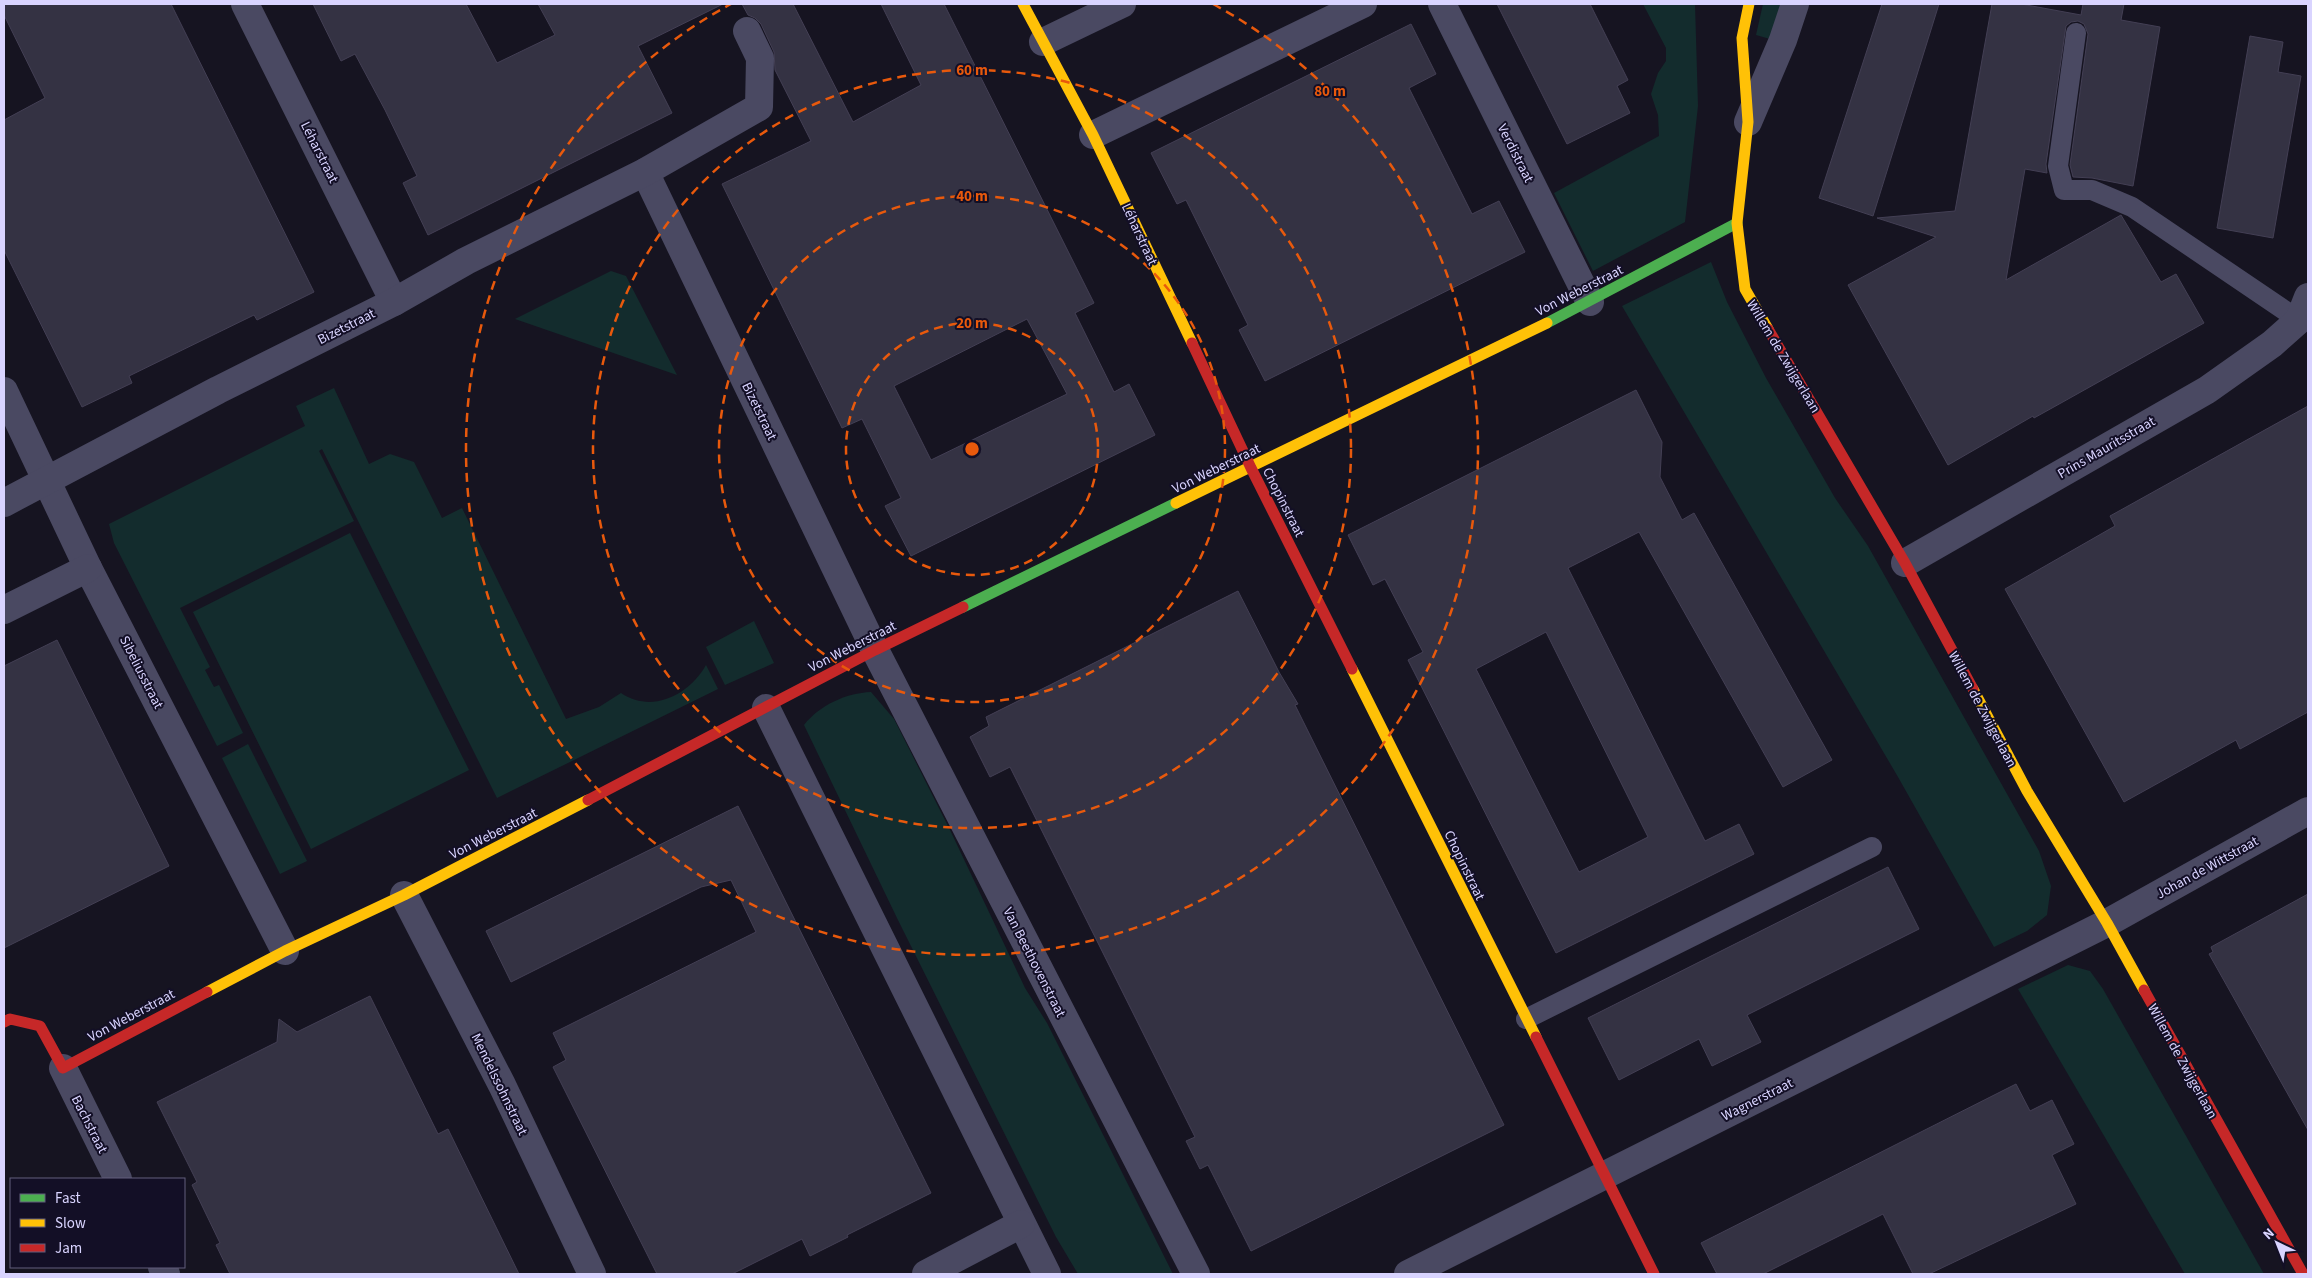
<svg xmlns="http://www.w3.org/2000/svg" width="2312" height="1278" font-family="'Source Sans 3',sans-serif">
<rect width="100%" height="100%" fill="#161421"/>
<g fill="#132c2d">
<polygon points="1643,4 1695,4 1698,106 1685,222 1593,271 1554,193 1659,136 1658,115 1651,94 1658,73 1666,61 1666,48"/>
<polygon points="1763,4 1782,4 1770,39 1756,35"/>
<polygon points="1711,262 1727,302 1766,378 1835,498 1868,546 2039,851 2051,886 2047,915 2027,931 1994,947 1898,777 1622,306"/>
<polygon points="611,271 626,276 677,375 515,319"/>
<path d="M 334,388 L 369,464 L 390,454 L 414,462 L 442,518 L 462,508 L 566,719 L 599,707 L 621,693 C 652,714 689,695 706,665 L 718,689 L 497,798 L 322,449 L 319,451 L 354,521 L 180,608 L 210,667 L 205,670 L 214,687 L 219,685 L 243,733 L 217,746 L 114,543 L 109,524 L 305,426 L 296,406 Z"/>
<polygon points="350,533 469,770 311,849 193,612"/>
<polygon points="754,621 774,663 725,685 706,647"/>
<path d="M 871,692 L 894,719 L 950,830 L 1025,988 L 1047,1023 L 1173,1274 L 1078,1274 L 1056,1237 L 897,918 L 804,725 C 820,705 846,693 871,692 Z"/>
<polygon points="248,744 307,861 280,874 222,758"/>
<polygon points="2068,965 2090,971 2103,989 2264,1274 2185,1274 2018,989"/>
</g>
<g fill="#343243" stroke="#433f54" fill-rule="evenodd">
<polygon points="4,4 171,4 314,292 257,320 254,315 129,376 132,383 82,407 4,250 4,120 45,98 4,15"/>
<polygon points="313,4 466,4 497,63 555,35 538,4 723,4 638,46 672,113 428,235 403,183 417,176 385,110 355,54 341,61"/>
<path d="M 742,4 L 793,4 L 853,122 L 921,85 L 881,4 L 944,4 L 1094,303 L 1075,313 L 1114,392 L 1129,384 L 1155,435 L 911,556 L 885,506 L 901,498 L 862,419 L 842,428 L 722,184 L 811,141 L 775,70 L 774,52 L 761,24 L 755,18 L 748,15 ZM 1027,319 L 1067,394 L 931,460 L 894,386 Z"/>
<polygon points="1497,4 1590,4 1628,80 1617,86 1630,113 1567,144"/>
<polygon points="1882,4 1939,4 1873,216 1819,198"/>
<polygon points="1992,4 2021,4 2081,15 2083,4 2124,4 2121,20 2160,27 2133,186 2092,178 2073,177 2070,165 2088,34 2084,24 2078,21 2071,22 2066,26 2046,164 2047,173 2025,169 2006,280 2121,215 2161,282 2176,274 2204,323 2061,403 2034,418 2033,416 1948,465 1848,285 1936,237 1877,218 1955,211"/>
<polygon points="1411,24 1436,74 1409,88 1472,214 1499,201 1525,252 1265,381 1239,330 1248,325 1186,200 1177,204 1151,153"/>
<polygon points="2250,36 2283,42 2278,72 2301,76 2273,238 2217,228"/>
<path d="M 1636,390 L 1662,442 L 1660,477 L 1682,520 L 1694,513 L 1832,760 L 1783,787 L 1639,532 L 1568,568 L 1705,841 L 1739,824 L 1754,854 L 1556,953 L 1408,660 L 1423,652 L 1385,579 L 1373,585 L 1348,535 ZM 1546,632 L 1648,837 L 1579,872 L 1476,669 Z"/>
<polygon points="2308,406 2308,712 2240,749 2236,740 2124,802 2005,589 2115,526 2110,516"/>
<polygon points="1238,591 1279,672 1298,704 1295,705 1504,1125 1251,1251 1208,1165 1200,1169 1186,1141 1195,1137 1010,767 990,777 970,737 989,726 986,717"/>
<polygon points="57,640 169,866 4,948 4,666"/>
<polygon points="738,806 931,1193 847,1235 848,1237 810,1256 802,1239 732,1274 657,1274 553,1067 566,1060 553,1033 756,932 731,880 701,887 511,982 486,931"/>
<polygon points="1888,867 1919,929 1747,1015 1761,1042 1712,1066 1699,1039 1619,1080 1588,1018"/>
<polygon points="2308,894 2308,1130 2209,954 2213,952 2211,947"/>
<polygon points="370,996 438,1134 448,1129 519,1274 230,1274 216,1245 220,1243 192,1185 197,1182 157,1102 277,1042 279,1019 297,1032"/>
<polygon points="2016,1084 2030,1111 2052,1100 2074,1144 2052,1155 2076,1204 1929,1274 1913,1274 1883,1214 1763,1274 1717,1274 1701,1243"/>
</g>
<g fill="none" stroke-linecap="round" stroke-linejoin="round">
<g stroke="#4a4962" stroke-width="20">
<polyline points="2076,33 2058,166 2064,190 2092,190 2132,207 2299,320"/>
<polyline points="1526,1019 1872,847"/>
</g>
<g stroke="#4a4962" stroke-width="28">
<polyline points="245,4 394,302"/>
<polyline points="1442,4 1590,302"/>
<polyline points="1043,42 1122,4"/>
<polyline points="1748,122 1783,40 1795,4"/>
<polyline points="1093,135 1363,4"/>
<polyline points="645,172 875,650 1196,1274"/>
<polyline points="4,391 88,568 285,951"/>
<polyline points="4,503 218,390 394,302 466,261 645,172 759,107 760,58 747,31"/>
<polyline points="1905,563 2207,390 2272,344 2299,320 2308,297"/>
<polyline points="4,610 88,568"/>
<polyline points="766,708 1047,1274"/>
<polyline points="404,895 502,1085 592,1274"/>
<polyline points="63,1068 118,1179"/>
<polyline points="162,1267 166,1274"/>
<polyline points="926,1274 1021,1224"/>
<polyline points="1408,1274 2107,923 2308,811"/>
</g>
<g stroke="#4caf50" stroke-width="11">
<polyline points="1547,323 1737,223"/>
<polyline points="963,607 1176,503"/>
</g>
<g stroke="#ffc107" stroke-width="11">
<polyline points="1023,4 1093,135 1192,343"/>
<polyline points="1749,4 1742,38 1748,122 1737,223 1745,289 1768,329"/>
<polyline points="1176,503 1547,323"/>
<polyline points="1352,669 1536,1037"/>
<polyline points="1973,689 2027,791 2107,923 2144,990"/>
<polyline points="207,992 285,951 404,895 588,800"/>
</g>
<g stroke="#c62828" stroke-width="11">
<polyline points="1768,329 1905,563 1973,689"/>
<polyline points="1192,343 1251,468 1352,669"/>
<polyline points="588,800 875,650 963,607"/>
<polyline points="2144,990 2303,1274"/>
<polyline points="4,1022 10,1019 40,1026 63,1068 207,992"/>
<polyline points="1536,1037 1654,1274"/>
</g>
</g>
<g fill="none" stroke="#e8590c" stroke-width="2.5" stroke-dasharray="9 6">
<circle cx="972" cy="449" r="126"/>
<circle cx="972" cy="449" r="253"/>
<circle cx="972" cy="449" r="379"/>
<path d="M1213 4A506 506 0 1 1 731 4"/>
</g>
<g text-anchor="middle" stroke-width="4" stroke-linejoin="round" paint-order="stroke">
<g font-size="14" fill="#d9d4ff" stroke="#130f26">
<text transform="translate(320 152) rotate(63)" y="5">Léharstraat</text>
<text transform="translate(1516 153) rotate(63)" y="5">Verdistraat</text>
<text transform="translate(1140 234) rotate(65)" y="5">Léharstraat</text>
<text transform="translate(1579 290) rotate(-27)" y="5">Von Weberstraat</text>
<text transform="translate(346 326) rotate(-27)" y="5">Bizetstraat</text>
<text transform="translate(1784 356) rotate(59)" y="5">Willem de Zwijgerlaan</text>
<text transform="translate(760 411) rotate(64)" y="5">Bizetstraat</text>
<text transform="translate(2106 447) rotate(-30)" y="5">Prins Mauritsstraat</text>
<text transform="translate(1216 468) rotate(-26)" y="5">Von Weberstraat</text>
<text transform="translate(1284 502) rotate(63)" y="5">Chopinstraat</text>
<text transform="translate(852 646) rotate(-27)" y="5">Von Weberstraat</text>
<text transform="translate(142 672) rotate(63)" y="5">Sibeliusstraat</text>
<text transform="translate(1983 709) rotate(62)" y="5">Willem de Zwijgerlaan</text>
<text transform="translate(493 833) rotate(-27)" y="5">Von Weberstraat</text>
<text transform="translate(1465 865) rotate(64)" y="5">Chopinstraat</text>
<text transform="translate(2207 867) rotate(-29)" y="5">Johan de Wittstraat</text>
<text transform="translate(1035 962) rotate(63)" y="5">Van Beethovenstraat</text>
<text transform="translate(131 1015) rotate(-28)" y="5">Von Weberstraat</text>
<text transform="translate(2183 1061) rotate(61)" y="5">Willem de Zwijgerlaan</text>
<text transform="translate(500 1084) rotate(64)" y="5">Mendelssohnstraat</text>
<text transform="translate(1757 1099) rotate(-27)" y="5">Wagnerstraat</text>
<text transform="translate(90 1124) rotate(63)" y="5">Bachstraat</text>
</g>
</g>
<circle cx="972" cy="449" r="8" fill="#e8590c" stroke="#130f26" stroke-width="2.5"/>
<g font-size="15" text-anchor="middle" font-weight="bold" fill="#e8590c" stroke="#130f26" stroke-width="4" stroke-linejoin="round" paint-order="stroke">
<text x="972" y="75">60 m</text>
<text x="1330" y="96">80 m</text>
<text x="972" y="201">40 m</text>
<text x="972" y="328">20 m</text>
</g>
<rect width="2312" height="1278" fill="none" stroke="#d9d4ff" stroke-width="10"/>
<rect x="10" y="1178" width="175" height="90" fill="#130f26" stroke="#625e7d"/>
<rect x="20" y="1194" width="25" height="8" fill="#4caf50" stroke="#625e7d"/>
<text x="55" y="1203" font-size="15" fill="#d9d4ff">Fast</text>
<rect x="20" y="1219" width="25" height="8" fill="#ffc107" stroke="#625e7d"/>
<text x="55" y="1228" font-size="15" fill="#d9d4ff">Slow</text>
<rect x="20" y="1244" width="25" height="8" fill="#c62828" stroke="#625e7d"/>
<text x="55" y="1253" font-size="15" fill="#d9d4ff">Jam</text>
<g transform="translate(2277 1243) rotate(317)" stroke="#130f26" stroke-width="4" paint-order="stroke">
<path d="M0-4L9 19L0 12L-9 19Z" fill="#d9d4ff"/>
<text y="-8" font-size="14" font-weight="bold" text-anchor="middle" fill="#d9d4ff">N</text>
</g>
</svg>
